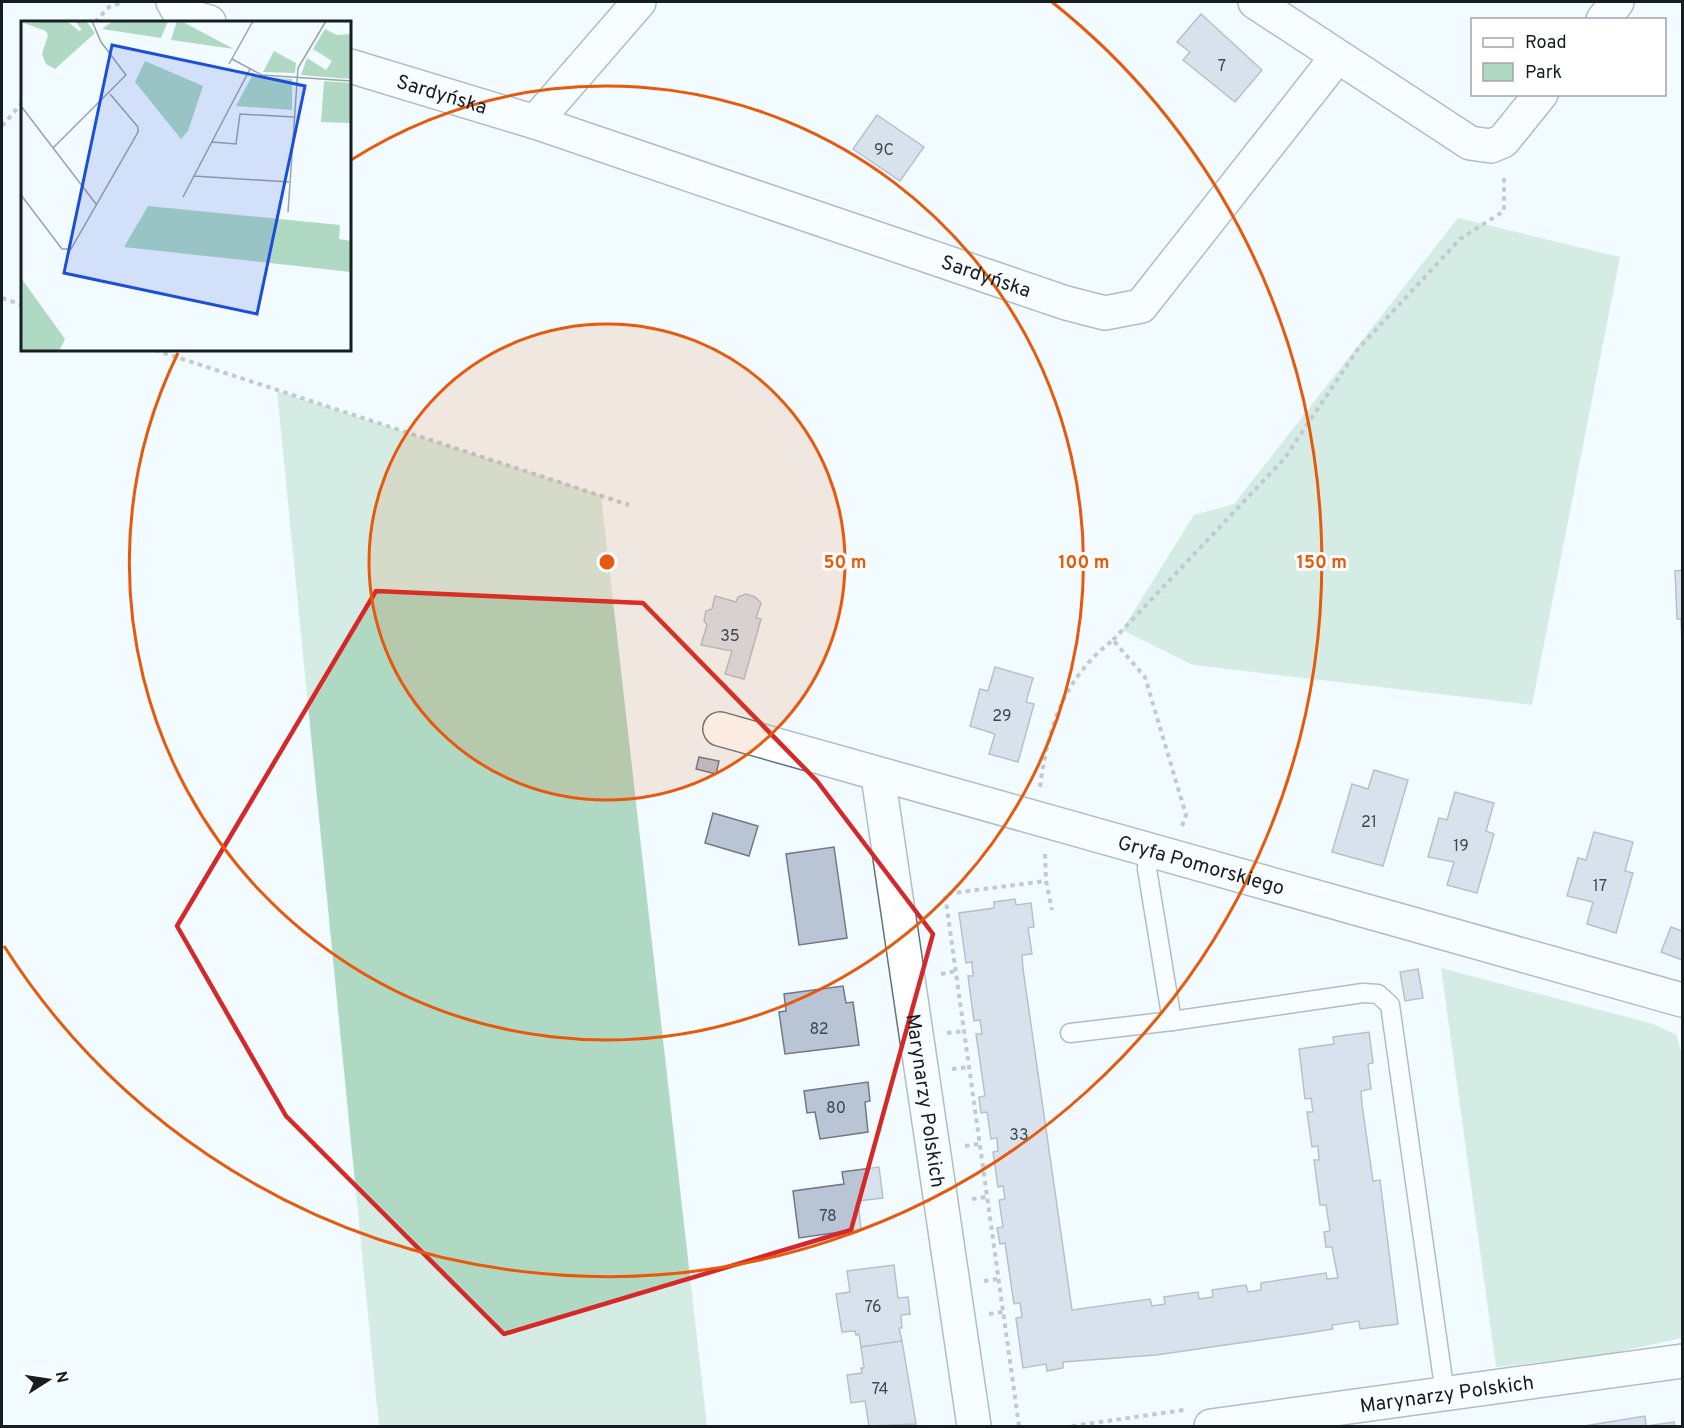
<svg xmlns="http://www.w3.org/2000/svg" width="1684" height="1428" font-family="Overpass,sans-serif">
<rect width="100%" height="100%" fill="#f2fbff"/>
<g fill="#b0d9c3">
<polygon points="1458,218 1620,257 1532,705 1193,665 1122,630 1194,515 1234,504"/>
<polygon points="277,391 601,495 707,1426 379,1426"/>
<polygon points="1441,968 1653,1024 1677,1035 1682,1057 1682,1338 1604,1355 1496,1367"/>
</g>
<g fill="#b9c4d5" stroke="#6f7989" stroke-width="1.5">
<polygon points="1201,14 1262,70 1235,102 1183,60 1190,52 1177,42"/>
<polygon points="877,115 924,147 900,181 853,149"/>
<polygon points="1682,570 1682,642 1681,619 1677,619 1675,571"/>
<polygon points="746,594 755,597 761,603 756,618 761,619 744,679 725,674 732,651 701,645 707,625 704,620 706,611 712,609 715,596 736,602 738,597"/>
<polygon points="995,667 1033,678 1026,702 1034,704 1018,762 989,754 995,734 970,726 980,689 988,691"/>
<polygon points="699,757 719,761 716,774 696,769"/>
<polygon points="1374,770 1408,780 1383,866 1332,852 1352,784 1368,789"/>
<polygon points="1455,792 1494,803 1486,831 1494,834 1477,893 1447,885 1454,862 1428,857 1439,818 1447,820"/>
<polygon points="713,813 758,826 749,856 705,843"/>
<polygon points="1594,832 1633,842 1625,871 1633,873 1616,933 1587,924 1593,902 1567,896 1578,858 1586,860"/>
<polygon points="834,847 847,938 799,945 786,854"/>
<polygon points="1015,899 1016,905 1031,903 1034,927 1028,928 1032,954 1022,955 1023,969 1072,1310 1150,1299 1152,1306 1165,1304 1164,1297 1198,1292 1199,1299 1213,1297 1212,1290 1246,1285 1248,1292 1261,1290 1261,1283 1326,1273 1327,1279 1338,1278 1332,1247 1326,1247 1324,1232 1330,1231 1326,1205 1320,1205 1314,1160 1319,1160 1318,1146 1312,1147 1307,1112 1313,1112 1311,1098 1305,1099 1299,1049 1334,1044 1333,1037 1369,1032 1373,1063 1368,1064 1371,1089 1361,1091 1362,1105 1373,1181 1380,1180 1398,1324 1360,1329 1359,1321 1332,1325 1333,1329 1302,1334 1156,1355 1063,1362 1063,1368 1047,1371 1046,1364 1023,1368 1016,1318 1022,1317 1020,1303 1014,1304 1005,1243 1000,1244 997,1228 1003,1227 999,1200 1005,1199 1003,1186 998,1187 993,1152 998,1151 997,1138 991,1139 987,1112 981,1113 979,1097 985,1096 976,1034 982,1034 980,1020 974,1021 968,976 973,976 972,962 966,963 959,913 994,908 994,902"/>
<polygon points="1671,927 1682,931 1682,960 1661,952"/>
<polygon points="1418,969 1423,998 1405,1001 1400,972"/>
<polygon points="843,986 846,1003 853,1002 859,1045 785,1054 779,1012 786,1011 784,994"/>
<polygon points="868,1082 870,1101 865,1102 868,1132 820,1139 815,1112 807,1113 804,1091"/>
<polygon points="879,1167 883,1198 858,1201 861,1229 799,1238 793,1191 844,1184 842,1172"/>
<polygon points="894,1265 898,1298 908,1297 910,1314 901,1315 902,1328 899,1328 902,1341 861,1347 859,1334 856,1335 855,1331 842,1332 836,1294 850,1292 847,1271"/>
<polygon points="902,1341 916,1424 869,1426 865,1401 851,1403 847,1375 862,1373 861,1368 864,1368 861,1347"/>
<polygon points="1645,1416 1646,1426 1674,1422 1675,1426 1584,1426"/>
</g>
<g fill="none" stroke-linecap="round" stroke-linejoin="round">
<defs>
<g id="service">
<polyline points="1148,850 1147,869 1172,1021 1363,993 1378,994 1390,1005 1445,1394"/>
<polyline points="1070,1033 1172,1021"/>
</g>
<g id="minor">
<polyline points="173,2 180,14 209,22"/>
<polyline points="1255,2 1470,143 1491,146 1503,141 1541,94"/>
<polyline points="1603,20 1617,2"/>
<path id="s1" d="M 350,66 L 535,122 L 1066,303 L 1105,313 L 1141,306 L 1337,57"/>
<polyline points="535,122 639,2"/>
<path id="s2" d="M 720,729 L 1682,1000"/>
<path id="s3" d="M 878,776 L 974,1426"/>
<path id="s4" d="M 1211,1426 L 1682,1361"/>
</g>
</defs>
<use href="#service" stroke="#60747d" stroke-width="21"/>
<use href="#minor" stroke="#60747d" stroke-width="36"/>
<g stroke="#868f93" stroke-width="4" stroke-dasharray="4.5 4.5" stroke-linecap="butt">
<polyline points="95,22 109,7 123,2"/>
<polyline points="2,126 22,103"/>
<polyline points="2,298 22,305"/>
<polyline points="155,350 629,505"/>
<polyline points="1113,640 1284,459 1358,349 1460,239 1504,211 1504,176"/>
<path d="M 1040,787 C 1048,727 1063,679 1113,640 L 1145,677 L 1186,815 L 1182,826"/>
<polyline points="1045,854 1046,881 1052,910"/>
<polyline points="941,974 956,971"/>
<polyline points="947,1033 964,1031"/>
<polyline points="952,1069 969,1067"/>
<polyline points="965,1146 979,1144"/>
<polyline points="972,1199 986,1197"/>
<polyline points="984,1281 998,1279"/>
<polyline points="989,1314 1003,1312"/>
<polyline points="1019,1426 945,894 1046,881"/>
<polyline points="1072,1426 1184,1410"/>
</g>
<use href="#service" stroke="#fff" stroke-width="18"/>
<use href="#minor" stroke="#fff" stroke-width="33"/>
</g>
<path d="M0 0H1684V1428H0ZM 376,591 L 643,603 L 817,781 L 933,934 L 851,1230 L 504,1334 L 286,1116 L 177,926 Z" fill="#f2fbff" fill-opacity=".55" fill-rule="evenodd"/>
<path fill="none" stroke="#d62828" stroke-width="4.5" stroke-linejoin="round" d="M 376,591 L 643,603 L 817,781 L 933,934 L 851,1230 L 504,1334 L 286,1116 L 177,926 Z"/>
<circle cx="607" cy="562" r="238" fill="#e8590c" fill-opacity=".12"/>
<g fill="none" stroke="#e8590c" stroke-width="3">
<circle cx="607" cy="562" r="238"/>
<path d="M351 160A477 477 0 1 1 178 353"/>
<path d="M1052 2A715 715 0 1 1 4 946"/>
</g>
<g text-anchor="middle" stroke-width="6" stroke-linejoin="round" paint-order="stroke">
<g font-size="16" fill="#3f484f">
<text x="1222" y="71">7</text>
<text x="884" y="155">9C</text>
<text x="730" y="641">35</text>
<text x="1002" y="721">29</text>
<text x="1369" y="827">21</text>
<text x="1461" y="851">19</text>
<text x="1600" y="891">17</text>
<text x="819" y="1034">82</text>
<text x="836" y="1113">80</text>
<text x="1019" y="1140">33</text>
<text x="828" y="1221">78</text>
<text x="873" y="1312">76</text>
<text x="880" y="1394">74</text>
</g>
<g font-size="20" fill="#161e22" stroke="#fff">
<text dy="7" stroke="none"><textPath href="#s1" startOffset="96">Sardyńska</textPath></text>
<text dy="7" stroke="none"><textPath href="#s1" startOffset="670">Sardyńska</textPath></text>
<text dy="7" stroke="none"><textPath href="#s2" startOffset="500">Gryfa Pomorskiego</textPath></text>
<text dy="7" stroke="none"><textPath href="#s3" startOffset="328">Marynarzy Polskich</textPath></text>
<text dy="7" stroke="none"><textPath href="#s4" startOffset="238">Marynarzy Polskich</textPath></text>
</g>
</g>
<g transform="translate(21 21)">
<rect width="330" height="330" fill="#f2fbff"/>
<path d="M 46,0 L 58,10 L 61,9 L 54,0 L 65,0 L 74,12 L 34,48 L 25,43 L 21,33 L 27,14 L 25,10 L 3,2 ZM 92,0 L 147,0 L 140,17 L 81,8 ZM 156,0 L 160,0 L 213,28 L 150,19 ZM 304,8 L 316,14 L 330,13 L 330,58 L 280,54 L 286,37 L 305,49 L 311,40 L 292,28 ZM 253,30 L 275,42 L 274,52 L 242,51 ZM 124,40 L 182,65 L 167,110 L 160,118 L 114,61 ZM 231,55 L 271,58 L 271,89 L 215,85 ZM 303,60 L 330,62 L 330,102 L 300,101 ZM 127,185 L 319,204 L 318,218 L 330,220 L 330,251 L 103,226 ZM 0,257 L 44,318 L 38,330 L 0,330 Z" fill="#b0d9c3"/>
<path fill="none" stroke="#9aa3a7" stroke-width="1.5" d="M 211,38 L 241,54 L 330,60M 208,43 L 232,0M 0,85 L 75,183M 191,121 L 215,123 L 219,93 L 273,96M 32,127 L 105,54 L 80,21 L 71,0M 173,155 L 268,161M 0,174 L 41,228 L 50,228 L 117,111 L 117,106 L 89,73M 162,176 L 229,48M 267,191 L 277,47 L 305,0"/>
<path fill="#1d4ed8" fill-opacity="0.15" stroke="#1d4ed8" stroke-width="3" d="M 91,24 L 284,65 L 236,293 L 43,252 Z"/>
<rect width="330" height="330" fill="none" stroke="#161e22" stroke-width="3"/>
</g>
<circle cx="607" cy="562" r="9" fill="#e8590c" stroke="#fff" stroke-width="3"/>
<g font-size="18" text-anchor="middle" font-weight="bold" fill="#e8590c" stroke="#fff" stroke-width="6" stroke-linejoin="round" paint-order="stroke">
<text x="845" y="568">50 m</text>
<text x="1084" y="568">100 m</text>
<text x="1322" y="568">150 m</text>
</g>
<rect width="1684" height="1428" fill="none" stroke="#161e22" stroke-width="6"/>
<rect x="1471" y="18" width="195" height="78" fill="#ffffff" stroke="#a2a5a7" stroke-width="1.5"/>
<rect x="1483" y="38" width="30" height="9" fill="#ffffff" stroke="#a2a5a7" stroke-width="1.5"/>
<text x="1525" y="48" font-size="18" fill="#161e22">Road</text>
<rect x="1483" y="63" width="30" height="18" fill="#b0d9c3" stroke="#a2a5a7" stroke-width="1.5"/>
<text x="1525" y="78" font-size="18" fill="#161e22">Park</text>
<g transform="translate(48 1380) rotate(78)" stroke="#ffffff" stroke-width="4.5" paint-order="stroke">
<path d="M0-4.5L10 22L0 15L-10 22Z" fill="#161e22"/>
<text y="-9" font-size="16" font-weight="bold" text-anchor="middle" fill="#161e22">N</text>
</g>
</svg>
